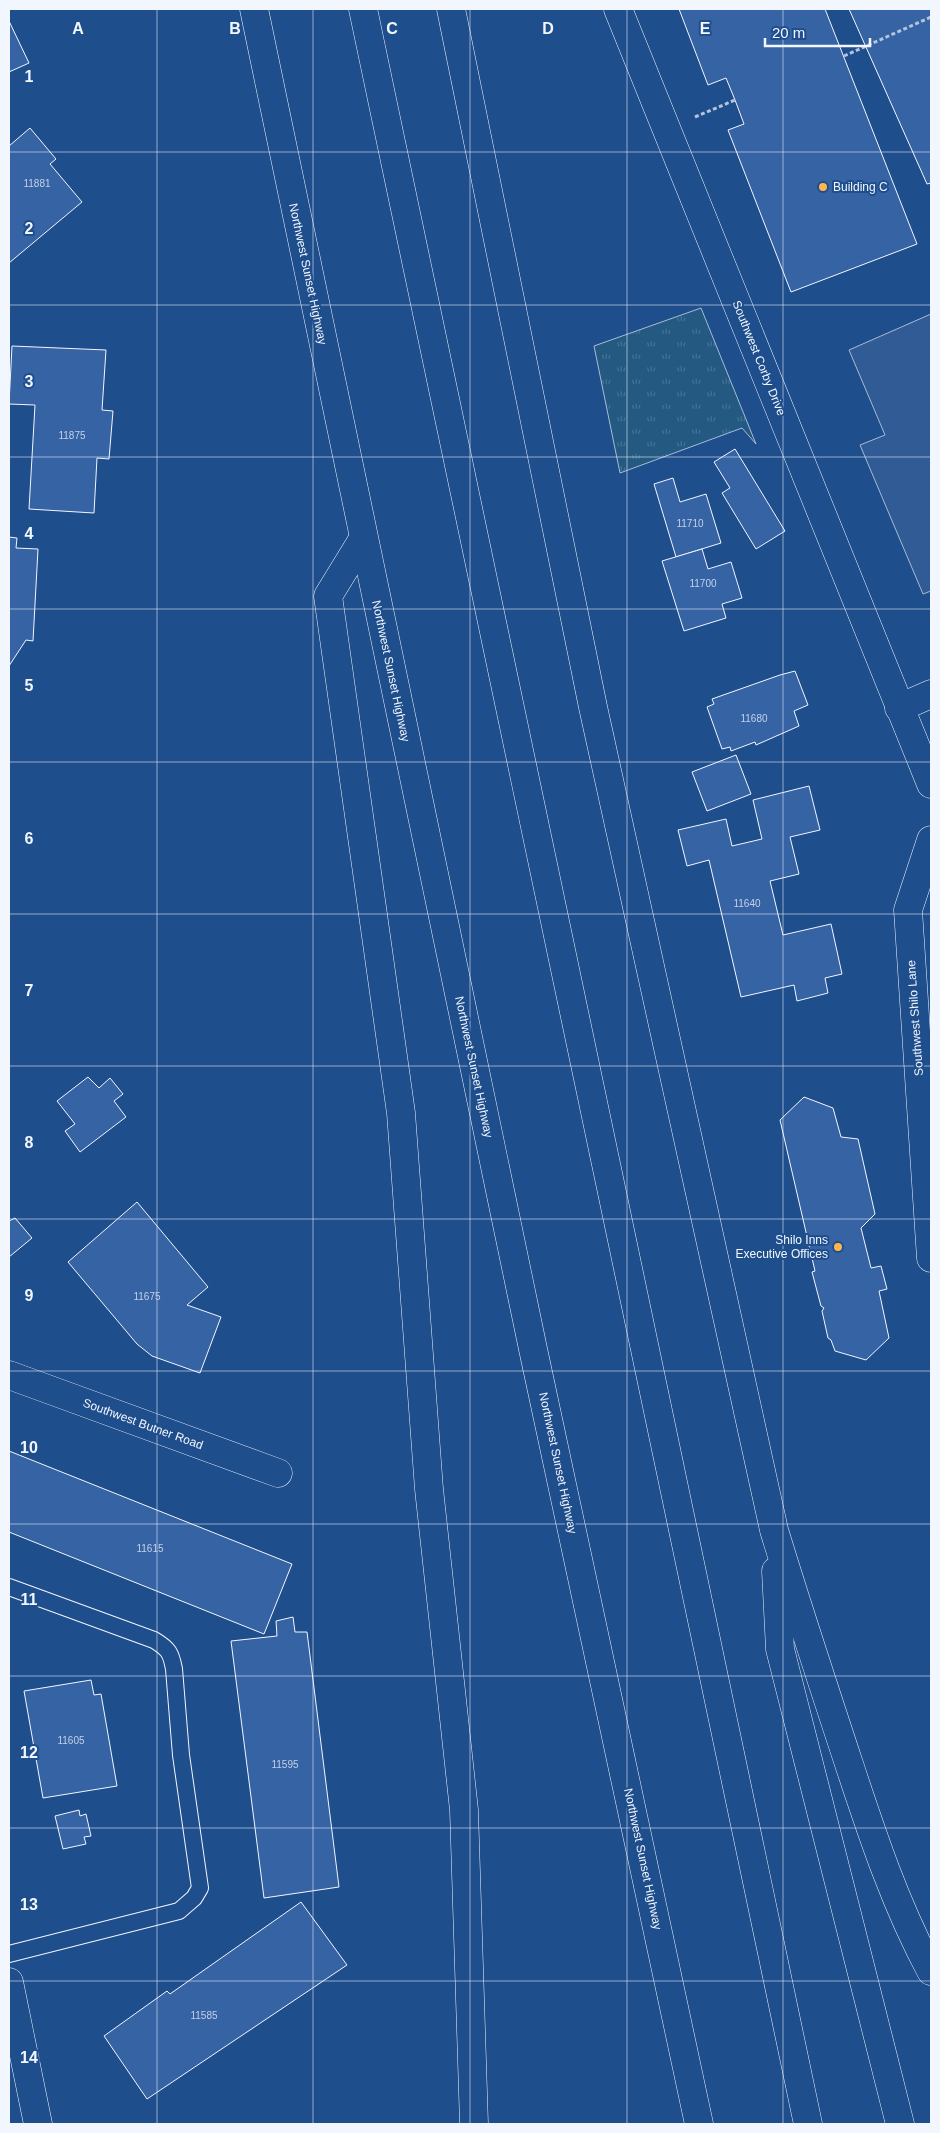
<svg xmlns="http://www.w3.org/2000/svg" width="940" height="2133" font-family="Arial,sans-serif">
<defs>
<pattern id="grass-tufts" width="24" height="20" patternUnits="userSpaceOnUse" patternTransform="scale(1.25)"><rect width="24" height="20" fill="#245a82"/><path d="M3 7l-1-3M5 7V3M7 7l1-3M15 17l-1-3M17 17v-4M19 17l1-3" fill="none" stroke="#447295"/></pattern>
</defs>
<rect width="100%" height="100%" fill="#1f4e8c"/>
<polygon fill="url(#grass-tufts)" stroke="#a8bbd7" points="701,308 756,444 742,428 620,473 594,346"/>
<polygon fill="#305b95" stroke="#a8bbd7" points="931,314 931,591 923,594 860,445 885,435 849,350"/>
<g fill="#3563a3" stroke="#f2f6ff">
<polygon points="679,9 825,9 917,244 791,292 728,130 744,124 735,100 726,78 708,85"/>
<polygon points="849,9 931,9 931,183 927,184"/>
<polygon points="9,21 29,63 9,72"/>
<polygon points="30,128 56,159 50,164 82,202 9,263 9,146"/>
<polygon points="12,346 106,350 102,410 113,411 109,459 97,458 94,513 29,509 35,405 9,404"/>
<polygon points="735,449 785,531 756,549 722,493 730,488 714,462"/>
<polygon points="673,478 680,502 706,494 721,543 676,557 654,484"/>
<polygon points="9,537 17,538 16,548 38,549 33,641 26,640 9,666"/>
<polygon points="702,549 708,569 731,562 742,598 722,604 726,618 684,631 662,561"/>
<polygon points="795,671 808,705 794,711 799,726 756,745 755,742 731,751 730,747 722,749 707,707 714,704 712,699 780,675"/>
<polygon points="736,755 751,794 707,811 692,772"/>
<polygon points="809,786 820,830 790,837 799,874 770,881 783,935 831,924 842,974 825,978 828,993 797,1001 794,985 741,997 709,860 687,866 678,830 726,819 732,846 762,839 753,800"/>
<polygon points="88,1077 99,1088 110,1078 123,1094 114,1101 126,1117 80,1152 65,1131 75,1124 57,1101"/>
<polygon points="804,1097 833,1108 841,1137 858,1139 875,1214 861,1228 871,1268 881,1266 887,1289 879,1291 889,1338 866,1360 835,1351 831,1340 828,1338 822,1311 824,1308 821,1306 812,1272 815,1271 780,1120"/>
<polygon points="137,1202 208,1287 187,1305 221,1317 200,1373 152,1356 137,1344 68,1262"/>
<polygon points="15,1218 32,1238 9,1257 9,1221"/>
<polygon points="9,1451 292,1564 264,1634 9,1532"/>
<polygon points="293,1617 295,1632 307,1632 339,1887 264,1898 231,1641 277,1636 276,1621"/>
<polygon points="91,1680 94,1695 101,1694 117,1786 43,1798 24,1691"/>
<polygon points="79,1810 80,1816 86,1814 91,1836 84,1837 86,1844 63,1849 55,1816"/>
<polygon points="301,1902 347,1965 147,2099 104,2036 167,1991 170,1994"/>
</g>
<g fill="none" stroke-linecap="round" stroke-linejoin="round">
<defs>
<path id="lane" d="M 9,1587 L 154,1640 C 169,1649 171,1653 174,1669 L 181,1755 L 200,1888 L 194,1898 L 179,1911 L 9,1954"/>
<g id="street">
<polyline points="618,9 931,784"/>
<polyline points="899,708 931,694"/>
<polyline points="931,840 908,910 931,1258"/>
<polyline points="9,1375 278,1473"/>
</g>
<polyline id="secondary" points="9,1982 38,2124"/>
<g id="highway">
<polyline points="254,9 533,1349 699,2124"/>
<polyline points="363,9 808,2124"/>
<path d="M 451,9 L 593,707 L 774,1530 C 798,1609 824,1688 850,1767 C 873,1837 896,1906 931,1971"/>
<polyline points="363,539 328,596 401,1113 429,1489 464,1810 474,2124"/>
<polyline points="776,1571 780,1649 900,2124"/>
</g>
</defs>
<use href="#lane" stroke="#f2f6ff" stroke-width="18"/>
<use href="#street" stroke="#f2f6ff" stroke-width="29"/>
<use href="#secondary" stroke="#f2f6ff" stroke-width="29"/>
<use href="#highway" stroke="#f2f6ff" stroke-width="29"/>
<g stroke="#b3c4dc" stroke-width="3" stroke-dasharray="4 2.5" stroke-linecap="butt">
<polyline points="844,56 931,17"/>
<polyline points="695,117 735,100"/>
</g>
<use href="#lane" stroke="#1f4e8c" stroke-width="16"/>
<use href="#street" stroke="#1f4e8c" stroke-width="28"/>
<use href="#secondary" stroke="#1f4e8c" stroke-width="28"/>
<use href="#highway" stroke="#1f4e8c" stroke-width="28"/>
</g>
<path fill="none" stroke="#f2f6ff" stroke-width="1" stroke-opacity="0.55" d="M 157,9 L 157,2124M 313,9 L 313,2124M 470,9 L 470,2124M 627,9 L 627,2124M 783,9 L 783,2124M 9,152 L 931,152M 9,305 L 931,305M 9,457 L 931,457M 9,609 L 931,609M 9,762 L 931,762M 9,914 L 931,914M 9,1066 L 931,1066M 9,1219 L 931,1219M 9,1371 L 931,1371M 9,1524 L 931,1524M 9,1676 L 931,1676M 9,1828 L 931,1828M 9,1981 L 931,1981"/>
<g fill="#ffb74d" stroke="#1f4e8c" stroke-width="2">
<circle cx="823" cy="187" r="5"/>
<circle cx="838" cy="1247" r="5"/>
</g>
<g text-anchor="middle" stroke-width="4" stroke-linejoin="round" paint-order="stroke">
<g font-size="10" fill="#c3d1e8">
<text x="37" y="187">11881</text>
<text x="72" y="439">11875</text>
<text x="690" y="527">11710</text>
<text x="703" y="587">11700</text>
<text x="754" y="722">11680</text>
<text x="747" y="907">11640</text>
<text x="147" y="1300">11675</text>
<text x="150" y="1552">11615</text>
<text x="71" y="1744">11605</text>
<text x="285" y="1768">11595</text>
<text x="204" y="2019">11585</text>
</g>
<g font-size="12" fill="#f2f6ff" stroke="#1f4e8c" text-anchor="start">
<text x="833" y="191">Building C</text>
<text x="828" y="1244" text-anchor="end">Shilo Inns<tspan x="828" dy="14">Executive Offices</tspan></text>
</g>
<g font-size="12" fill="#f2f6ff" stroke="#1f4e8c">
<text transform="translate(308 274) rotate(78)" y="4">Northwest Sunset Highway</text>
<text transform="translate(759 358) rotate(68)" y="4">Southwest Corby Drive</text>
<text transform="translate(391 671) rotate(78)" y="4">Northwest Sunset Highway</text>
<text transform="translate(915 1018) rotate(-94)" y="4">Southwest Shilo Lane</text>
<text transform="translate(474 1067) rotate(78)" y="4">Northwest Sunset Highway</text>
<text transform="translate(143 1424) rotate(20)" y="4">Southwest Butner Road</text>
<text transform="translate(558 1463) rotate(78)" y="4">Northwest Sunset Highway</text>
<text transform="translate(643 1859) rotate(78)" y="4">Northwest Sunset Highway</text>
</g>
</g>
<g font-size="16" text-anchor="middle" font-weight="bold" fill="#f2f6ff" stroke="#1f4e8c" stroke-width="4" stroke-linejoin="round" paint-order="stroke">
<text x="78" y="34">A</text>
<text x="235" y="34">B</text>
<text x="392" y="34">C</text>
<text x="548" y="34">D</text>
<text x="705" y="34">E</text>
<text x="29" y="82">1</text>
<text x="29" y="234">2</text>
<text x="29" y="387">3</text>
<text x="29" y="539">4</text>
<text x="29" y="691">5</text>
<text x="29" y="844">6</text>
<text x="29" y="996">7</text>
<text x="29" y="1148">8</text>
<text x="29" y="1301">9</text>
<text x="29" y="1453">10</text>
<text x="29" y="1605">11</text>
<text x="29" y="1758">12</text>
<text x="29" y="1910">13</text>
<text x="29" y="2063">14</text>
</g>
<rect width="940" height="2133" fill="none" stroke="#f2f6ff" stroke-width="20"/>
<path d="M765 38v8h105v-8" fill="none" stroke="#f2f6ff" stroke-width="2.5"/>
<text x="772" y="38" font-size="15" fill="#f2f6ff" stroke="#1f4e8c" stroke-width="4" paint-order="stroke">20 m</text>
</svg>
